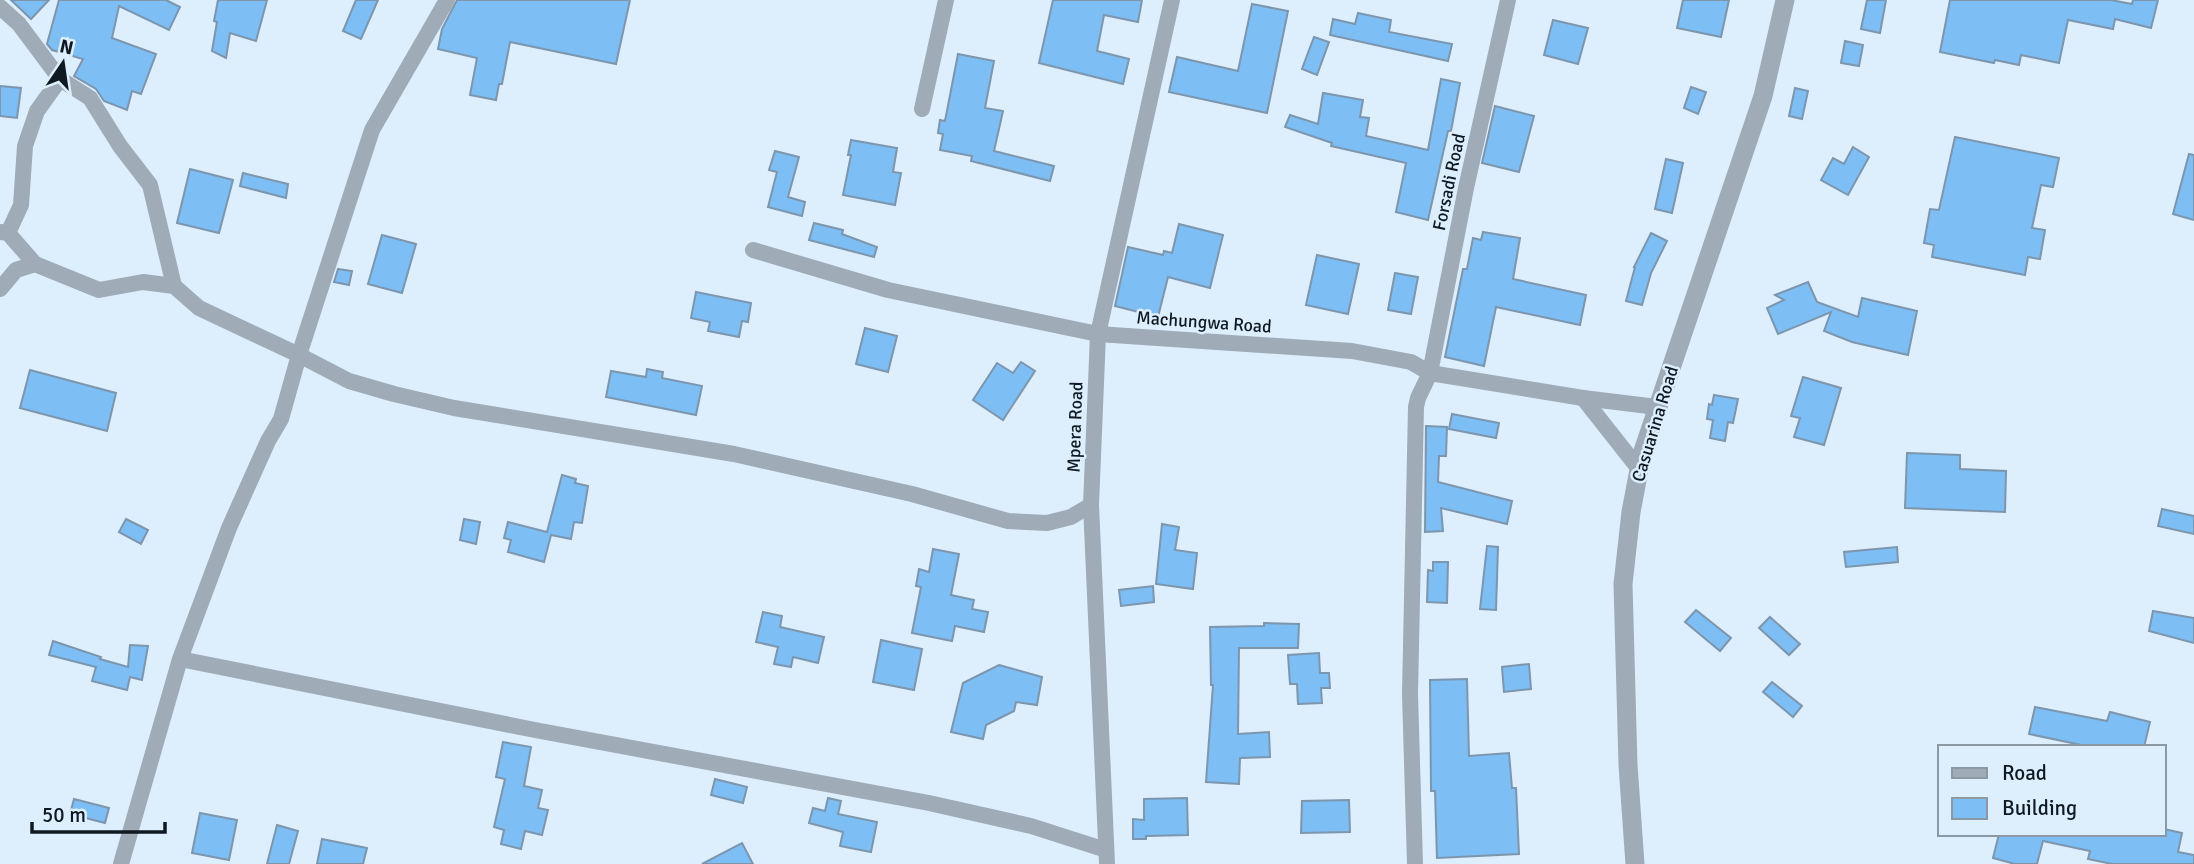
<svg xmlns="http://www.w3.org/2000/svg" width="2194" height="864" font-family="Signika,sans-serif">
<rect width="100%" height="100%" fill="#ddeefd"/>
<g fill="#7dbef4" stroke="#7c96ad" stroke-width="2">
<polygon points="11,0 49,0 31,19"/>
<polygon points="59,0 166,0 180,7 169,30 119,6 112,38 156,54 141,94 132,91 127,110 104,101 96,89 74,76 83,59 52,50 47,44"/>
<polygon points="218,0 267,0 256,41 230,33 226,58 212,51 217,22 214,21"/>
<polygon points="356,0 378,0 361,39 343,31"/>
<polygon points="457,0 630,0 616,64 510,42 502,84 499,84 496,100 470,95 477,58 438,49 442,29"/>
<polygon points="1053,0 1142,0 1138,22 1104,15 1097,51 1129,59 1123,84 1039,63"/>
<polygon points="1683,0 1729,0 1721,37 1677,28"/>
<polygon points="1867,0 1886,0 1880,33 1861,29"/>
<polygon points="1950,0 2111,0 2132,4 2133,0 2158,0 2151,28 2115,19 2113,29 2068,20 2059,63 2021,55 2019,65 1995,60 1994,63 1940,52"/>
<polygon points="1252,4 1288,11 1267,113 1169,92 1177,57 1238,71"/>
<polygon points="1358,13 1391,20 1389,32 1452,44 1448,61 1330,35 1333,19 1355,24"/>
<polygon points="1553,20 1588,28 1578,64 1544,55"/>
<polygon points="1314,37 1329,42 1317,75 1302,69"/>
<polygon points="1845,41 1863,45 1859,66 1841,63"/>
<polygon points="958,54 994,61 985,108 1003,111 994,151 1054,166 1050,181 971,161 972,156 940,150 943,134 938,133 940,120 945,121"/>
<polygon points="1441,79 1460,83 1451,131 1448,131 1428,220 1396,212 1406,163 1331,146 1332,143 1285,127 1290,115 1318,124 1323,93 1363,100 1360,117 1369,118 1366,136 1428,150"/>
<polygon points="0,86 21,88 17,118 0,116"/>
<polygon points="1691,87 1706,92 1698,114 1684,108"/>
<polygon points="1795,88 1808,91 1802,119 1789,116"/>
<polygon points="1495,106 1534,116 1519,172 1482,163"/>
<polygon points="1955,137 2059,158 2053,187 2041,185 2032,228 2045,230 2040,259 2028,257 2025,275 1932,257 1934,245 1924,243 1930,209 1939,210"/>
<polygon points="851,140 897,148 893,172 901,173 895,205 843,195 851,155 848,155"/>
<polygon points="1853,147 1869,157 1848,195 1821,180 1833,158 1844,164"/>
<polygon points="775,151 799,157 788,197 805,202 802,216 768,207 777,172 769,170"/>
<polygon points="2189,154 2194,155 2194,220 2173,214"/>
<polygon points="1666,159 1683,163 1672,213 1655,209"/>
<polygon points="190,169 233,180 219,233 177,223"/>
<polygon points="243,173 288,184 286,198 240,186"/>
<polygon points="814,223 843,230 842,234 877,247 874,257 809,240"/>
<polygon points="1179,224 1223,235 1210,288 1168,277 1158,317 1115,306 1128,247 1163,255 1164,251 1172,253"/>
<polygon points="1483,232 1520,238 1513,279 1586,295 1580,325 1496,307 1484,366 1445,357 1463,269 1467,269 1473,238 1481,240"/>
<polygon points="1651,233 1667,241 1651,273 1642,305 1626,301 1635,267 1634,267"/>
<polygon points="382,235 416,244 402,293 368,284"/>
<polygon points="1317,255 1359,264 1348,314 1306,305"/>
<polygon points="338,269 352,271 349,285 334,282"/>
<polygon points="1395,273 1418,277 1411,314 1388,310"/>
<polygon points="1808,282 1817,302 1858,317 1862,298 1917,311 1908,355 1852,342 1824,331 1831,312 1778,334 1767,308 1784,300 1775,295"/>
<polygon points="696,292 751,303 748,322 742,321 739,337 708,331 710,322 691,318"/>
<polygon points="865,328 897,336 888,372 856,364"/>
<polygon points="1021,362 1035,371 1003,420 973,400 997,363 1013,373"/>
<polygon points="647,369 663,372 662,378 702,386 696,415 606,397 611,371 646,377"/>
<polygon points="30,370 116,393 107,431 20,408"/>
<polygon points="1803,377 1841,388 1824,445 1794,437 1800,418 1791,416"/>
<polygon points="1714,395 1738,399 1733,423 1728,422 1725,441 1710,438 1713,420 1707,419 1709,404 1712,405"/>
<polygon points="1452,414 1499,423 1496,438 1449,429"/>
<polygon points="1426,426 1447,427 1446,456 1439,456 1438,482 1512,501 1507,524 1441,508 1443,531 1425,532"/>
<polygon points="1907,453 1960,455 1960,469 2006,471 2005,512 1905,508"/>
<polygon points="562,475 576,479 575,483 588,486 582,523 574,522 571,539 551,535 544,562 508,552 511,540 504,538 508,522 547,532"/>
<polygon points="2162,509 2194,516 2194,534 2158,526"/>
<polygon points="126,519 148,530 141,544 119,532"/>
<polygon points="464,519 480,522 476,544 460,540"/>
<polygon points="1162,524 1179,527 1175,550 1197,553 1193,589 1156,584"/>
<polygon points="1487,546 1498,547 1496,610 1480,609"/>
<polygon points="1897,547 1898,562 1846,567 1844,552"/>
<polygon points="933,549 959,554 951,595 974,600 972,609 988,612 984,632 955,626 952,641 912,633 921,587 916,586 919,569 929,572"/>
<polygon points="1433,562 1448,562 1447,603 1427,602 1428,570 1433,571"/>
<polygon points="1153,586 1154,602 1121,606 1119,590"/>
<polygon points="1696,610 1731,638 1720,651 1685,622"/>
<polygon points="2153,611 2194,618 2194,643 2149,631"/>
<polygon points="763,612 782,616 780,627 824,637 818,663 793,657 791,667 774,664 778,647 756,642"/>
<polygon points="1770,617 1800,644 1789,655 1759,628"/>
<polygon points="1264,623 1299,624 1298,648 1239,648 1238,734 1269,732 1270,757 1240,758 1239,784 1206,782 1213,685 1211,685 1210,627 1264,626"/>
<polygon points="881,640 922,649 914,690 873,682"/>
<polygon points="53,641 101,657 100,659 128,667 130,645 148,646 142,680 130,677 127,690 92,681 96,667 49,655"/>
<polygon points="1319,653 1320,673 1329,673 1330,688 1321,688 1322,703 1298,704 1297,684 1290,684 1288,655"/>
<polygon points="1529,664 1531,689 1504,692 1502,667"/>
<polygon points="999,665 1042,677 1037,705 1016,702 1014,711 986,725 983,739 951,732 963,683"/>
<polygon points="1467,679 1469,756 1509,753 1512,788 1516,788 1519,854 1437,858 1435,791 1431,791 1430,680"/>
<polygon points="1772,682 1802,706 1793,717 1763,692"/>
<polygon points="2035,707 2107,721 2110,712 2150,722 2144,747 2091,747 2029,734"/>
<polygon points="503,742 531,747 524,786 542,790 538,808 548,810 542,835 525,831 521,849 501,844 504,830 494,827 505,779 496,777"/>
<polygon points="715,779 747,787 743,803 711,795"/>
<polygon points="828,798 841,801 838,814 877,822 871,852 840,846 843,832 809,823 813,808 825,811"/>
<polygon points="1187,798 1188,835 1146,836 1146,839 1133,839 1133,819 1144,820 1144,799"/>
<polygon points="74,799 109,808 105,823 70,814"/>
<polygon points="1349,800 1350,832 1301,833 1302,801"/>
<polygon points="200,813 237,820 229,860 192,853"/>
<polygon points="277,825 298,831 289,864 267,864"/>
<polygon points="2164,829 2182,833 2178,852 2194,855 2194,864 2112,864 2088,859 2090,851 2043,841 2037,864 2015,864 1993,858 1999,834 2164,834"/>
<polygon points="322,839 367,848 363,864 317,864"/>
<polygon points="742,843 753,864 702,864"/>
</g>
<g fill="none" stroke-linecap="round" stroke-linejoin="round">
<g stroke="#9fabb6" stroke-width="16">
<polyline points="0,7 19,24 60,79 90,98 120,146 150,185 174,286"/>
<polyline points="922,109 946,0"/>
<polyline points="0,232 8,233 35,264"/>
<polyline points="8,233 21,205 25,146 37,111 60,79"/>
<polyline points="753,250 888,290 1098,334 1352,351 1411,362 1430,373 1583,398 1657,407"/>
<polyline points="0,289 16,270 35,264 99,290 143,282 174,286 199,308 299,355 372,130 447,0"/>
<polyline points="1583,398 1639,469"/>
<polyline points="180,659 535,730 929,803 1031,826 1106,850"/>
<polyline points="121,864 180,659 229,528 268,441 281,419 299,355 349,381 394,394 454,408 734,454 912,494 1008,521 1047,523 1071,517 1091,505"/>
<polyline points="1107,864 1091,505 1098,334 1172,0"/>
<polyline points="1415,864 1410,694 1416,407 1418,398 1430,373 1466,188 1508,0"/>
</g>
<polyline stroke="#9fabb6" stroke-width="19" points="1635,864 1628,765 1623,584 1631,512 1642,454 1763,96 1785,0"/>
</g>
<g text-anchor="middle" stroke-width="5" stroke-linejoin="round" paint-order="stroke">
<g font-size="18" fill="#0f1921" stroke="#ddeefd">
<text transform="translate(1449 182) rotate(-78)" y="6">Forsadi Road</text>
<text transform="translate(1204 322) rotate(4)" y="6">Machungwa Road</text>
<text transform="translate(1655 424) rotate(-73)" y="6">Casuarina Road</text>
<text transform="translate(1075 427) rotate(-88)" y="6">Mpera Road</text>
</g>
</g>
<rect x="1938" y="745" width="228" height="91" fill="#ddeefd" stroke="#8b99a5" stroke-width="2"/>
<rect x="1952" y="768" width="35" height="10" fill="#9fabb6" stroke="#8b99a5" stroke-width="2"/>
<text x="2002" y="780" font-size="21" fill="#0f1921">Road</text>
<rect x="1952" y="798" width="35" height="21" fill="#7dbef4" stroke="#8b99a5" stroke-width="2"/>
<text x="2002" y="815" font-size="21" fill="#0f1921">Building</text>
<g transform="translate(63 63) rotate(13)" stroke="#ddeefd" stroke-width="5" paint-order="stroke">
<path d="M0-5L12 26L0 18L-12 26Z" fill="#0f1921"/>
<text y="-10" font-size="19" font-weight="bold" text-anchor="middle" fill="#0f1921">N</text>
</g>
<path d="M32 822v10h133v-10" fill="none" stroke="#0f1921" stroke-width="3.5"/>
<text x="42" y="822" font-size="21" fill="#0f1921" stroke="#ddeefd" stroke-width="5" paint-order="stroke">50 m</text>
</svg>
